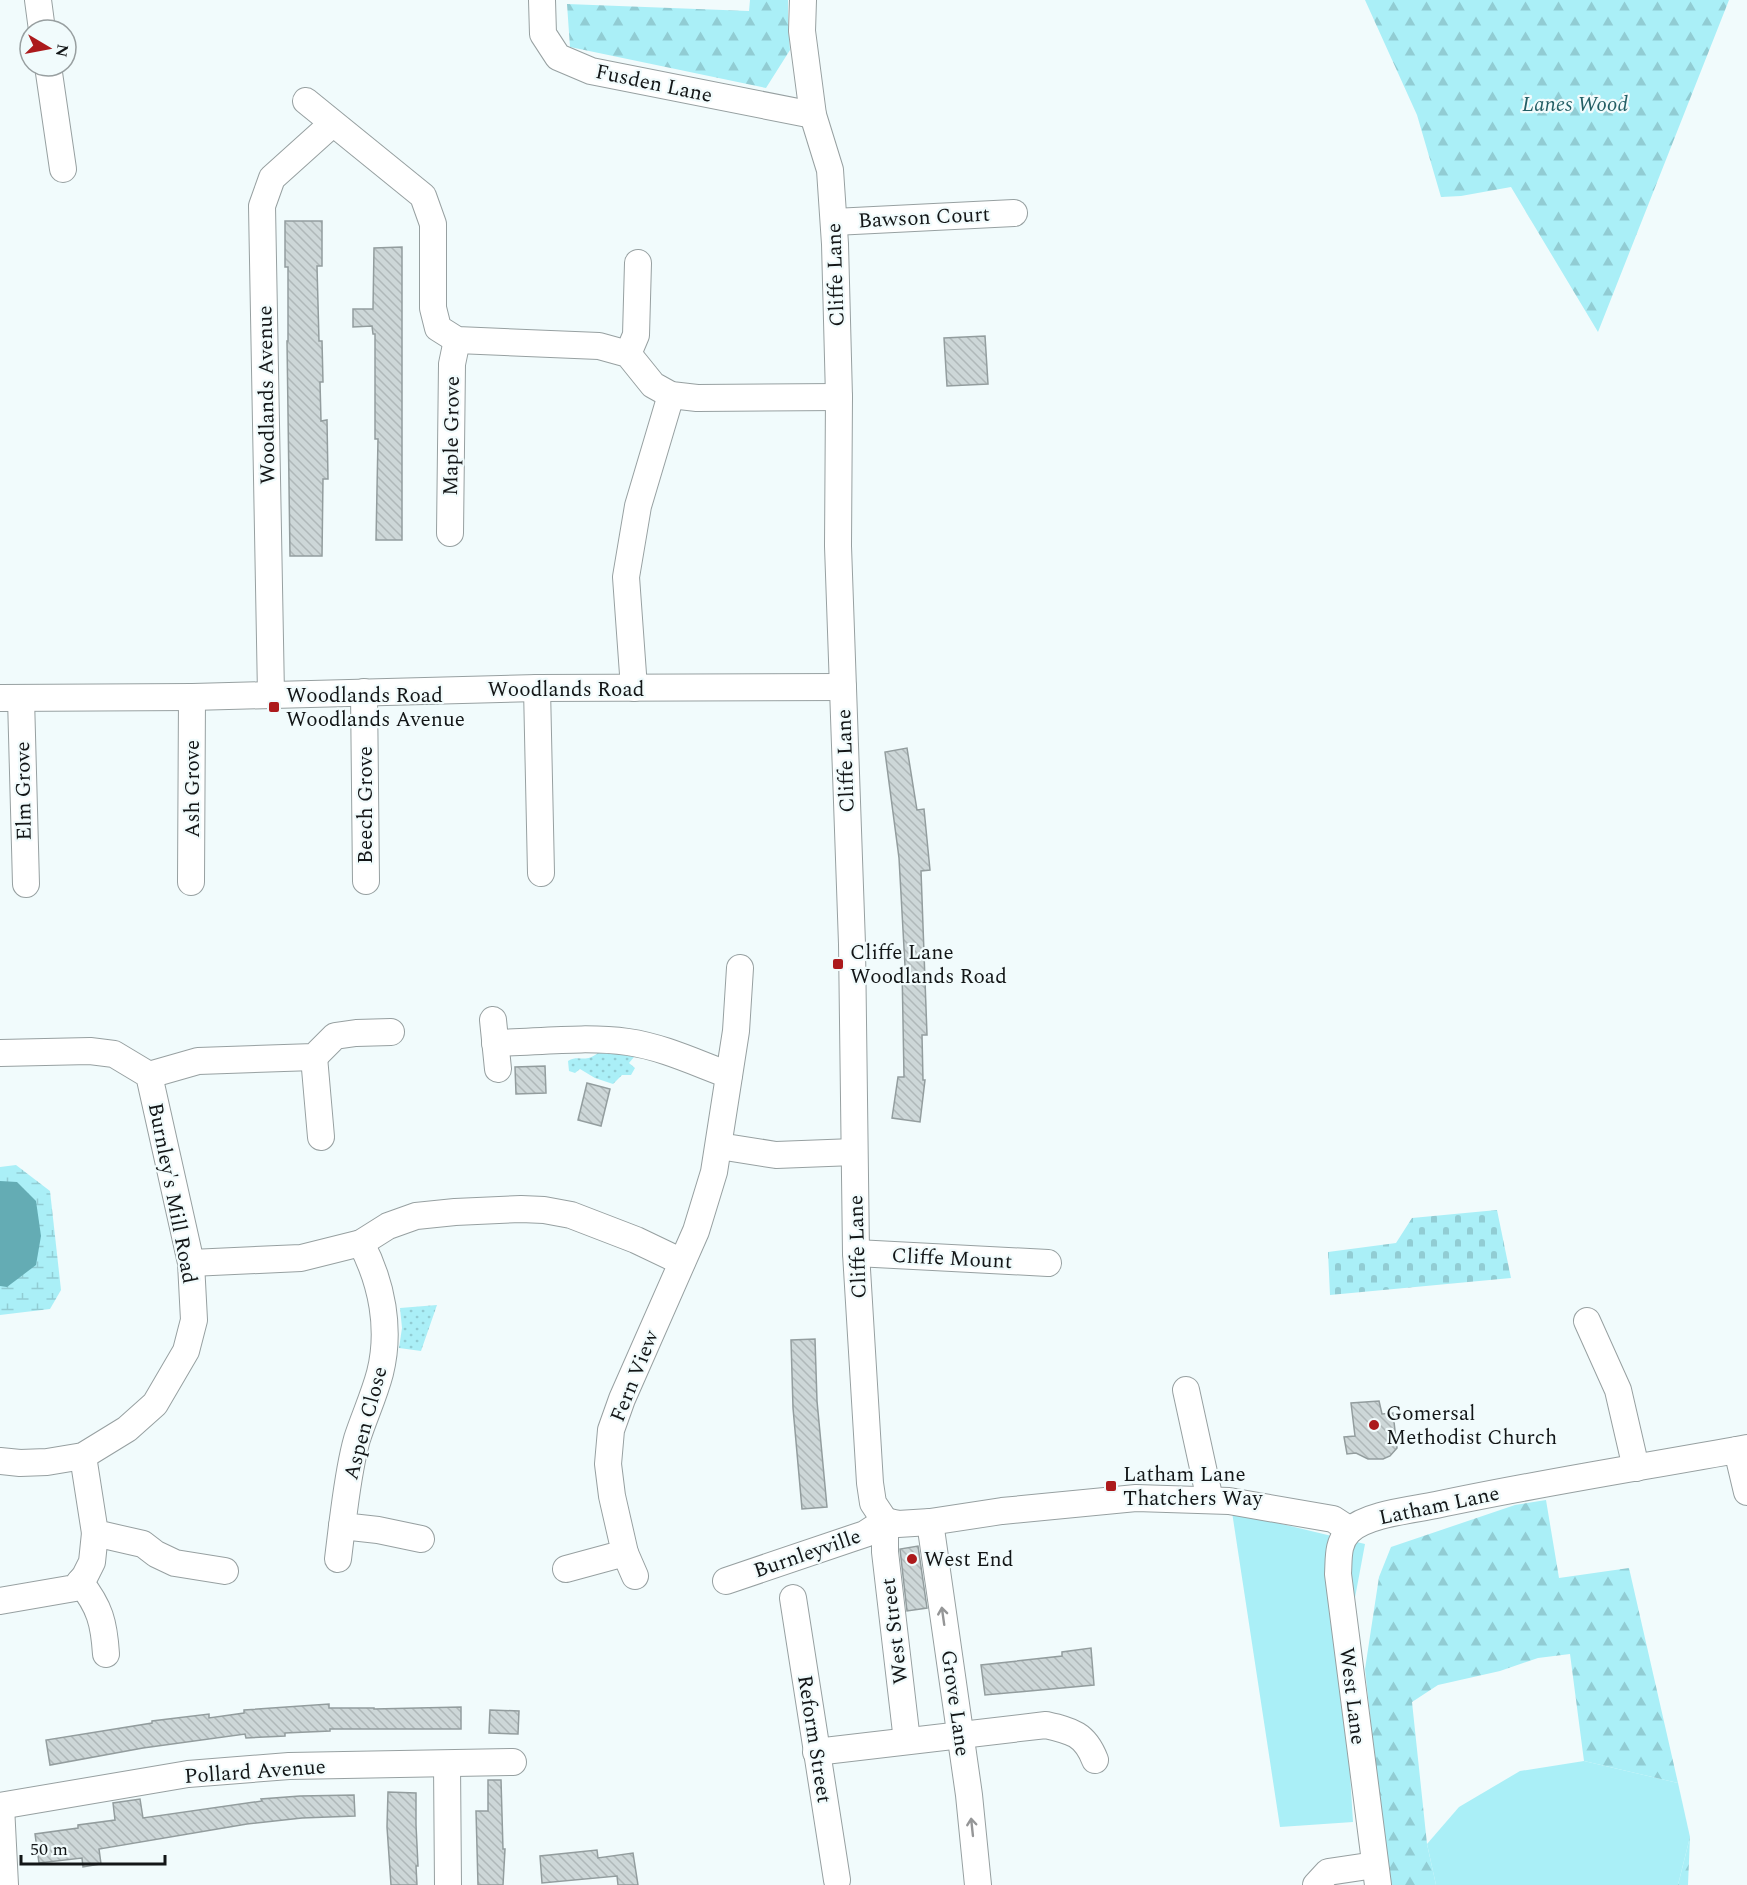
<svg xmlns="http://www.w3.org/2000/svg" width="1747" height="1885" font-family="Spectral,serif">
<defs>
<pattern id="forest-firs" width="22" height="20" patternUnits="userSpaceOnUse" patternTransform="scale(1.5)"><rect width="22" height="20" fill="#aaeff7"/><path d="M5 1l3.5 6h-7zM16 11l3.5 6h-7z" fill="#91ccd3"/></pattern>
<pattern id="wetland-marsh" width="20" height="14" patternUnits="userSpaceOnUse" patternTransform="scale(1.5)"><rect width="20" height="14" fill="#aaeff7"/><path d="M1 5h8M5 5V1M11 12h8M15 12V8" fill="none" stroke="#91ccd3"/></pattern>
<pattern id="cemetery-stones" width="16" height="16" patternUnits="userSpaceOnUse" patternTransform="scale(1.5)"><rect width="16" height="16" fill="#aaeff7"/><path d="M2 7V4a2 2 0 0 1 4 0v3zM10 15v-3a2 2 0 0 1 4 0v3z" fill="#91ccd3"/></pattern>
<pattern id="park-dots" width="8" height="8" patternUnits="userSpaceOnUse" patternTransform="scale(1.5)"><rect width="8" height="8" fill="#aaeff7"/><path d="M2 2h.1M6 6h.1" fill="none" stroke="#91ccd3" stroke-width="1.8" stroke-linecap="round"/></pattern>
<pattern id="building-back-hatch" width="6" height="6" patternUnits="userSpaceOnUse" patternTransform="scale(1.5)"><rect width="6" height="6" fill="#cdd7d8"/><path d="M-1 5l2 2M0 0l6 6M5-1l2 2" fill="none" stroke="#afb8b9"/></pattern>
</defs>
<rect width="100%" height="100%" fill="#f1fbfc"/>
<g fill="#aaeff7">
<polygon points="1232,1512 1365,1544 1343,1662 1353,1822 1280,1827"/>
<polygon points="1584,1761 1678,1783 1690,1837 1678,1885 1436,1885 1427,1844 1459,1807 1520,1771"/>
</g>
<g fill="url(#forest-firs)">
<polygon points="750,0 788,0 788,24 790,50 766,88 570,47 567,4 749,11"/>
<polygon points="1365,0 1729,0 1598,332 1511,187 1461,196 1441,197 1417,115"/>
<polygon points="1546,1500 1559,1578 1629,1568 1678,1783 1584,1761 1570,1654 1538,1658 1500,1671 1438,1685 1412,1702 1427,1844 1436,1885 1388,1885 1365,1669 1379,1577 1391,1547 1515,1505"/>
<polygon points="1690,1837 1688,1885 1678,1885"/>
</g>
<polygon fill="url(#wetland-marsh)" points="16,1165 50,1191 61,1290 50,1309 0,1315 0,1167"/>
<polygon fill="url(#cemetery-stones)" points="1497,1210 1511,1278 1330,1295 1328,1252 1396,1243 1412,1218"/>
<g fill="url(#park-dots)">
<path d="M 598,1053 L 621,1054 L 634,1057 L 629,1063 L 635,1068 L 631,1075 L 622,1075 L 613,1084 L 595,1078 L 580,1069 L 575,1073 L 569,1071 L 568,1061 C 580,1054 584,1064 598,1053 Z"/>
<polygon points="437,1305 421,1351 399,1348 402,1328 400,1308"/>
</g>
<polygon fill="#64acb4" points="0,1181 17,1182 36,1201 41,1236 36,1265 7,1287 0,1286"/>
<g fill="url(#building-back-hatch)" stroke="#939d9e" stroke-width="1.5">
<polygon points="285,221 322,221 322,266 317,266 319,341 322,341 323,382 320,382 321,421 327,420 328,479 323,479 322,556 290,556 287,341 288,341 288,267 285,267"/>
<polygon points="402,247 402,540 376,540 378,439 375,439 375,334 373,334 372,326 353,327 353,309 373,309 374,248"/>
<polygon points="985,336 988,384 947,386 944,338"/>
<polygon points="907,748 917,810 924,809 930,870 921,871 927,1035 922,1035 923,1080 925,1080 920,1122 892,1118 898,1077 904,1077 902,966 905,966 899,858 885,752"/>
<polygon points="545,1066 546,1093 516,1094 515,1067"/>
<polygon points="587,1083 610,1089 601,1126 578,1120"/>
<polygon points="815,1339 817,1401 827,1507 802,1509 793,1408 791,1340"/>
<polygon points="1379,1401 1382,1414 1393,1413 1397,1448 1390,1456 1383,1459 1368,1459 1356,1453 1347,1454 1344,1437 1355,1436 1351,1403"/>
<polygon points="918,1546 927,1608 907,1611 900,1549"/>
<polygon points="1091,1648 1094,1685 985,1695 981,1665 1062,1656 1062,1652"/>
<polygon points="329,1704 329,1708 374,1708 374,1709 461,1707 461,1729 330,1729 330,1731 285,1733 285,1736 246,1738 245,1734 143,1748 50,1765 46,1740 152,1723 152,1721 209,1714 209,1718 244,1713 244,1710"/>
<polygon points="490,1710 519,1711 518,1734 489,1733"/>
<polygon points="488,1780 501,1780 503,1849 505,1849 503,1885 478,1885 476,1811 488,1811"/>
<polygon points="388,1792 416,1793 416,1825 418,1866 416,1866 417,1885 391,1885 387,1827"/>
<polygon points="354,1795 355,1816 302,1818 247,1824 99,1849 101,1864 83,1867 82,1858 39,1863 35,1834 78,1828 78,1825 115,1820 113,1803 140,1799 143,1818 262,1801 261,1799 300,1796"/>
<polygon points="597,1850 598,1858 633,1853 638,1885 618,1885 617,1876 542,1883 540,1856"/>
</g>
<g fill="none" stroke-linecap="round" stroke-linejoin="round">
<defs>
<g id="minor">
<polyline points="38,0 42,30"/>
<polyline points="542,0 543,34 558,57 591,71 813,115"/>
<polyline points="803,0 802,31 813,115 830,170 835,244 839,397 838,546 852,944 856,1253 870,1483 873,1503 885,1521"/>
<polyline points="48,66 63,169"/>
<polyline points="306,101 423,196 433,224 433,308 438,328 457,340 599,346 628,354 653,385 671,395 697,398 839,397"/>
<polyline points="834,222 1014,213"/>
<polyline points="628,354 636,335 638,263"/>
<polyline points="450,533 452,364 457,340"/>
<polyline points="537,688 541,873"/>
<polyline points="634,688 626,577 638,506 671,395"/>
<polyline points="364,692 366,881"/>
<polyline points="271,695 262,206 272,178 332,124"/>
<polyline points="0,698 192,697 537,688 843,687"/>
<polyline points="21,698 26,884"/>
<polyline points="191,882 192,697"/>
<polyline points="493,1020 498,1069"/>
<path d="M 495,1043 C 539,1042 585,1036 628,1042 C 663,1047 696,1063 729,1075"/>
<polyline points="0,1053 90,1051 114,1054 149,1075 191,1263 194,1320 186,1351 155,1404 127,1429 83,1456 47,1462 20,1463 0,1461"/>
<polyline points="314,1057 321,1137"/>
<polyline points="149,1075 198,1061 314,1057 335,1036 356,1033 391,1032"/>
<polyline points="719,1146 776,1155 854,1152"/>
<path d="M 361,1243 C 382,1283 391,1329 380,1373 C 374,1396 364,1417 357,1439 C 349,1467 346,1497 342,1526 L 378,1530 L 421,1539"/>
<polyline points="856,1253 1048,1263"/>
<polyline points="191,1263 301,1258 361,1243 388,1226 416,1216 455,1212 521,1209 544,1210 571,1215 636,1240 682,1262"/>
<polyline points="1587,1321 1618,1390 1636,1468"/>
<polyline points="1186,1390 1210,1500"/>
<polyline points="1737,1450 1747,1492"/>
<polyline points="83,1456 95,1533 143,1544 156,1554 175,1563 225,1571"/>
<polyline points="885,1521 898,1524 930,1522 1002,1511 1136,1498 1229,1501 1333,1519 1350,1530"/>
<polyline points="885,1521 885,1552 907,1741"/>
<polyline points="930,1522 969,1795 978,1885"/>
<polyline points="625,1553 635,1576"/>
<polyline points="338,1559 342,1526"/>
<polyline points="566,1569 625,1553 612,1496 608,1464 611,1430 622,1399 696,1231 714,1172 736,1031 740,968"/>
<polyline points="726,1581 850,1539 865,1534 885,1521"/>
<path d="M 80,1582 C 100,1607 104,1623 106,1654"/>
<polyline points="793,1598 837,1880"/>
<polyline points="0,1601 75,1588 85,1576 92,1562 95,1533"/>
<path d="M 816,1752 L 1046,1725 C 1072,1731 1085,1734 1095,1760"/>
<polyline points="447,1764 448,1885"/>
<polyline points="0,1806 188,1774 289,1766 513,1762"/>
<polyline points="1,1806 5,1885"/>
<polyline points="1316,1885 1328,1872 1375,1865"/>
<path d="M 1378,1885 L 1338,1574 C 1339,1559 1337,1543 1349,1531 C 1367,1514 1412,1510 1436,1505 C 1539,1483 1643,1467 1747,1448"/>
</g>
</defs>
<use href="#minor" stroke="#97a0a1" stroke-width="28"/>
<use href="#minor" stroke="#fff" stroke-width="26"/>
</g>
<defs><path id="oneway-shaft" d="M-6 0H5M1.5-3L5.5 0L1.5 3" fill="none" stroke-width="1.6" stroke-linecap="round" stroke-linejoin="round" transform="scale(1.5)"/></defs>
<g stroke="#959697">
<use href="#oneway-shaft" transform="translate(943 1616) rotate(-98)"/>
<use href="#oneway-shaft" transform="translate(972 1827) rotate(-96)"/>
</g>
<g fill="#ac1a1c" stroke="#f1fbfc" stroke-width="2">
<rect x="268" y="701" width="12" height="12" rx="3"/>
<rect x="832" y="958" width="12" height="12" rx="3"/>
<circle cx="1374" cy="1425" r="6"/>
<rect x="1105" y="1480" width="12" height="12" rx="3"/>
<circle cx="912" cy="1559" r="6"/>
</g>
<g text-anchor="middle" stroke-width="4.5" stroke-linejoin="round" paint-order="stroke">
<g font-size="21" fill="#131617" stroke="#f1fbfc">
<text transform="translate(654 83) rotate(12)" y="7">Fusden Lane</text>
<text transform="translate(924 217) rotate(-3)" y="7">Bawson Court</text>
<text transform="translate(835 275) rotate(-92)" y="7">Cliffe Lane</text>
<text transform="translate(266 395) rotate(-91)" y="7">Woodlands Avenue</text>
<text transform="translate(451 436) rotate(-89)" y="7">Maple Grove</text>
<text x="566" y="696">Woodlands Road</text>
<text transform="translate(845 761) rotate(-92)" y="7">Cliffe Lane</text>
<text transform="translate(192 789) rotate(-90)" y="7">Ash Grove</text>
<text transform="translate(23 791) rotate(-91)" y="7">Elm Grove</text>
<text transform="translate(365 805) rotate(-90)" y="7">Beech Grove</text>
<text transform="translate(173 1193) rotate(79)" y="7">Burnley's Mill Road</text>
<text transform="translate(857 1247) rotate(-92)" y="7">Cliffe Lane</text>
<text transform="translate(952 1258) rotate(3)" y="7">Cliffe Mount</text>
<text transform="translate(634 1376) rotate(-68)" y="7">Fern View</text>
<text transform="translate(365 1423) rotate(-75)" y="7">Aspen Close</text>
<text transform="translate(1439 1505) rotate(-12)" y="7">Latham Lane</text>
<text transform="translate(807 1553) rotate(-19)" y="7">Burnleyville</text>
<text transform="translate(894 1631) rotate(-97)" y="7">West Street</text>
<text transform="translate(1353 1696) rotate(83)" y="7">West Lane</text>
<text transform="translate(956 1703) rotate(82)" y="7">Grove Lane</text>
<text transform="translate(815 1739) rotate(81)" y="7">Reform Street</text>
<text transform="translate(255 1771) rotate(-4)" y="7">Pollard Avenue</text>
</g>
<g font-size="21" font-style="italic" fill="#225e64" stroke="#f1fbfc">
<text x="1575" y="111">Lanes Wood</text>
</g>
<g font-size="21" fill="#131617" stroke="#f1fbfc" text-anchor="start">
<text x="286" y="702">Woodlands Road<tspan x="286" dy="24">Woodlands Avenue</tspan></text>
<text x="850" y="959">Cliffe Lane<tspan x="850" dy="24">Woodlands Road</tspan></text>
<text x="1386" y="1420">Gomersal<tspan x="1386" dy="24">Methodist Church</tspan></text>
<text x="1123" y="1481">Latham Lane<tspan x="1123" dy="24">Thatchers Way</tspan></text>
<text x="924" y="1566">West End</text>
</g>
</g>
<g transform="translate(48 48) rotate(100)"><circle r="28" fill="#f1fbfc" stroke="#989fa0" stroke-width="1.5"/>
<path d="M0-4.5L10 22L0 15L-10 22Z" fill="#ac1a1c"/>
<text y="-9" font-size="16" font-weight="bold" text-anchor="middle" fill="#131617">N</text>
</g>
<path d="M21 1855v9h144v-9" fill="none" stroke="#131617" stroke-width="3"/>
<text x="30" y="1855" font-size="18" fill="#131617" stroke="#f1fbfc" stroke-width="4.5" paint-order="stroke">50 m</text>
</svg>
